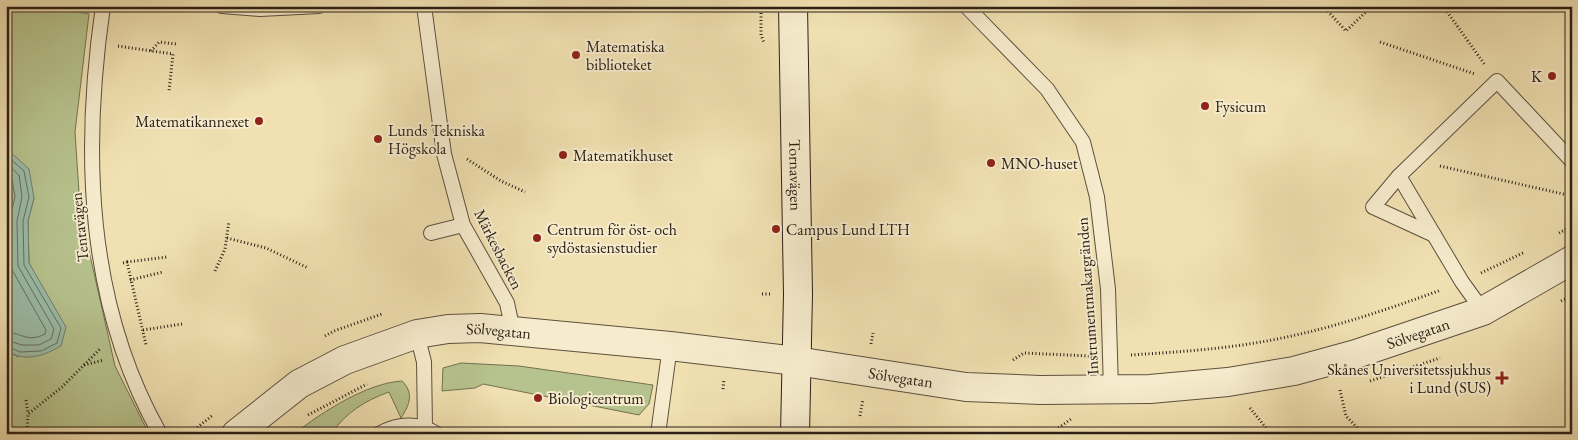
<svg xmlns="http://www.w3.org/2000/svg" width="1578" height="440" font-family="'EB Garamond',serif">
<rect width="100%" height="100%" fill="#f1e1b2"/>
<filter id="stains"><feTurbulence type="fractalNoise" baseFrequency=".004" numOctaves="4"/><feColorMatrix values="0 0 0 0 .2 0 0 0 0 .09 0 0 0 0 .02 0 0 0 .5 -.17"/></filter>
<radialGradient id="worn" r=".72"><stop offset=".6" stop-color="#630" stop-opacity="0"/><stop offset="1" stop-color="#630" stop-opacity=".3"/></radialGradient>
<g fill="#b7c38e" stroke="#727252">
<polygon points="6,6 45,6 89,14 75,132 79,192 87,242 115,366 149,434 6,434 6,350 18,357 38,281 29,263 28,221 34,198 6,148"/>
<polygon points="461,363 519,366 653,385 649,404 639,415 483,384 475,388 442,391 443,368"/>
<path d="M 402,381 C 414,393 410,404 401,418 L 389,392 C 366,400 345,413 331,434 L 294,434 C 322,412 367,383 402,381 Z"/>
</g>
<path fill="#9bbeaa" stroke="#6f7f6f" d="M 6,148 L 29,169 L 34,198 L 28,221 L 29,263 L 66,327 L 61,346 C 43,356 25,363 6,350 Z"/>
<g fill="none" stroke-linecap="round" stroke-linejoin="round">
<g stroke="#646f60" stroke-width="1">
<polyline points="6,155 24,171 29,197 23,221 24,265 61,328 57,343 41,351 20,352 6,346"/>
<polyline points="6,163 19,175 22,197 17,221 18,266 54,329 51,339 39,345 22,345 6,340"/>
<path d="M 6,173 L 12,179 L 15,197 L 9,221 L 11,268 L 46,330 L 45,334 C 28,343 22,333 6,332"/>
</g>
<defs>
<g id="lane">
<path d="M 103,6 C 82,151 86,303 160,434"/>
<polyline points="222,6 260,9 319,6"/>
<polyline points="424,6 444,154 463,225 507,303 513,331"/>
<polyline points="966,6 1047,89 1083,142 1097,197 1108,289 1111,389"/>
<polyline points="1399,176 1373,207 1434,235"/>
<polyline points="431,233 463,225"/>
<polyline points="1483,311 1462,282 1399,176 1497,81 1572,161"/>
<polyline points="417,334 424,362 425,427"/>
<path d="M 379,434 C 399,423 417,422 437,434"/>
<polyline points="658,434 670,346"/>
</g>
<g id="street">
<path id="s1" d="M 236,434 L 299,384 L 345,360 L 417,334 L 448,329 L 480,328 L 670,346 L 796,361 L 966,387 L 1040,390 L 1150,389 L 1228,382 L 1294,371 L 1356,354 L 1483,311 L 1572,260"/>
</g>
<g id="secondary">
<path id="s2" d="M 793,6 L 798,294 L 795,434"/>
</g>
</defs>
<use href="#lane" stroke="#5d503e" stroke-width="16"/>
<use href="#street" stroke="#5d503e" stroke-width="30"/>
<use href="#secondary" stroke="#2c2017" stroke-width="30"/>
<g stroke="#2c2017" stroke-width="3" stroke-dasharray="1 2.5" stroke-linecap="butt">
<polyline points="761,6 761,35 764,43"/>
<polyline points="1323,6 1346,31 1372,6"/>
<polyline points="1443,6 1485,65"/>
<polyline points="1380,42 1475,74"/>
<polyline points="118,46 173,54 169,91"/>
<polyline points="151,51 159,42 176,44"/>
<polyline points="467,159 501,181 525,192"/>
<polyline points="1440,166 1572,196"/>
<polyline points="1559,233 1572,226"/>
<polyline points="227,238 266,248 308,268"/>
<polyline points="127,262 167,257"/>
<polyline points="123,263 127,262 146,345"/>
<polyline points="215,271 225,249 229,221"/>
<polyline points="1481,273 1525,252"/>
<polyline points="130,280 163,272"/>
<polyline points="762,294 771,294"/>
<polyline points="1561,301 1572,296"/>
<polyline points="143,330 182,324"/>
<polyline points="325,336 334,331 382,314"/>
<polyline points="871,344 873,333"/>
<path d="M 1131,355 C 1178,352 1225,349 1272,340 C 1330,329 1386,310 1441,290"/>
<polyline points="1013,360 1024,353 1090,356"/>
<polyline points="84,365 104,360"/>
<polyline points="1370,381 1440,358"/>
<polyline points="723,389 724,379"/>
<polyline points="1340,390 1346,416 1363,434"/>
<polyline points="26,400 28,414"/>
<polyline points="1250,408 1271,434"/>
<polyline points="308,415 367,384"/>
<polyline points="860,416 863,399"/>
<polyline points="759,430 768,430"/>
<polyline points="27,434 28,414 62,387 100,349"/>
<polyline points="189,434 213,415"/>
<polyline points="1050,434 1071,419"/>
<polyline points="1374,434 1382,430"/>
</g>
<use href="#lane" stroke="#f6eccd" stroke-width="14"/>
<use href="#street" stroke="#f6eccd" stroke-width="28"/>
<use href="#secondary" stroke="#f6eccd" stroke-width="28"/>
</g>
<g fill="#8f2418" stroke="#f6eccd" stroke-width="2">
<circle cx="576" cy="55" r="5"/>
<circle cx="1552" cy="76" r="5"/>
<circle cx="1205" cy="106" r="5"/>
<circle cx="259" cy="121" r="5"/>
<circle cx="378" cy="139" r="5"/>
<circle cx="563" cy="155" r="5"/>
<circle cx="991" cy="163" r="5"/>
<circle cx="776" cy="229" r="5"/>
<circle cx="537" cy="238" r="5"/>
<path d="M1499.5 370.5h5v5h5v5h-5v5h-5v-5h-5v-5h5z"/>
<circle cx="538" cy="398" r="5"/>
</g>
<g text-anchor="middle" stroke-width="4" stroke-linejoin="round" paint-order="stroke">
<g font-size="16" fill="#2c2017" stroke="#f6eccd" text-anchor="start">
<text x="586" y="52">Matematiska<tspan x="586" dy="18">biblioteket</tspan></text>
<text x="1542" y="82" text-anchor="end">K</text>
<text x="1215" y="112">Fysicum</text>
<text x="249" y="127" text-anchor="end">Matematikannexet</text>
<text x="388" y="136">Lunds Tekniska<tspan x="388" dy="18">Högskola</tspan></text>
<text x="573" y="161">Matematikhuset</text>
<text x="1001" y="169">MNO-huset</text>
<text x="547" y="235">Centrum för öst- och<tspan x="547" dy="18">sydöstasienstudier</tspan></text>
<text x="786" y="235">Campus Lund LTH</text>
<text x="1491" y="375" text-anchor="end">Skånes Universitetssjukhus<tspan x="1491" dy="18">i Lund (SUS)</tspan></text>
<text x="548" y="404">Biologicentrum</text>
</g>
<g font-size="16" fill="#2c2017" stroke="#f6eccd">
<text dy="6" stroke="none"><textPath href="#s2" startOffset="169">Tornavägen</textPath></text>
<text transform="translate(79 227) rotate(-96)" y="6">Tentavägen</text>
<text transform="translate(499 249) rotate(63)" y="6">Märkesbacken</text>
<text transform="translate(1087 296) rotate(-94)" y="6">Instrumentmakargränden</text>
<text dy="6" stroke="none"><textPath href="#s1" startOffset="291">Sölvegatan</textPath></text>
<text dy="6" stroke="none"><textPath href="#s1" startOffset="1221">Sölvegatan</textPath></text>
<text dy="6" stroke="none"><textPath href="#s1" startOffset="696">Sölvegatan</textPath></text>
</g>
</g>
<rect width="1578" height="440" fill="none" stroke="#f1e1b2" stroke-width="25"/>
<rect x="8" y="8" width="1563" height="425" fill="none" stroke="#2c2017" stroke-width="2.5"/>
<rect x="12" y="12" width="1553" height="415" fill="none" stroke="#2c2017"/>
<rect width="100%" height="100%" filter="url(#stains)"/>
<rect width="100%" height="100%" fill="url(#worn)"/>
</svg>
